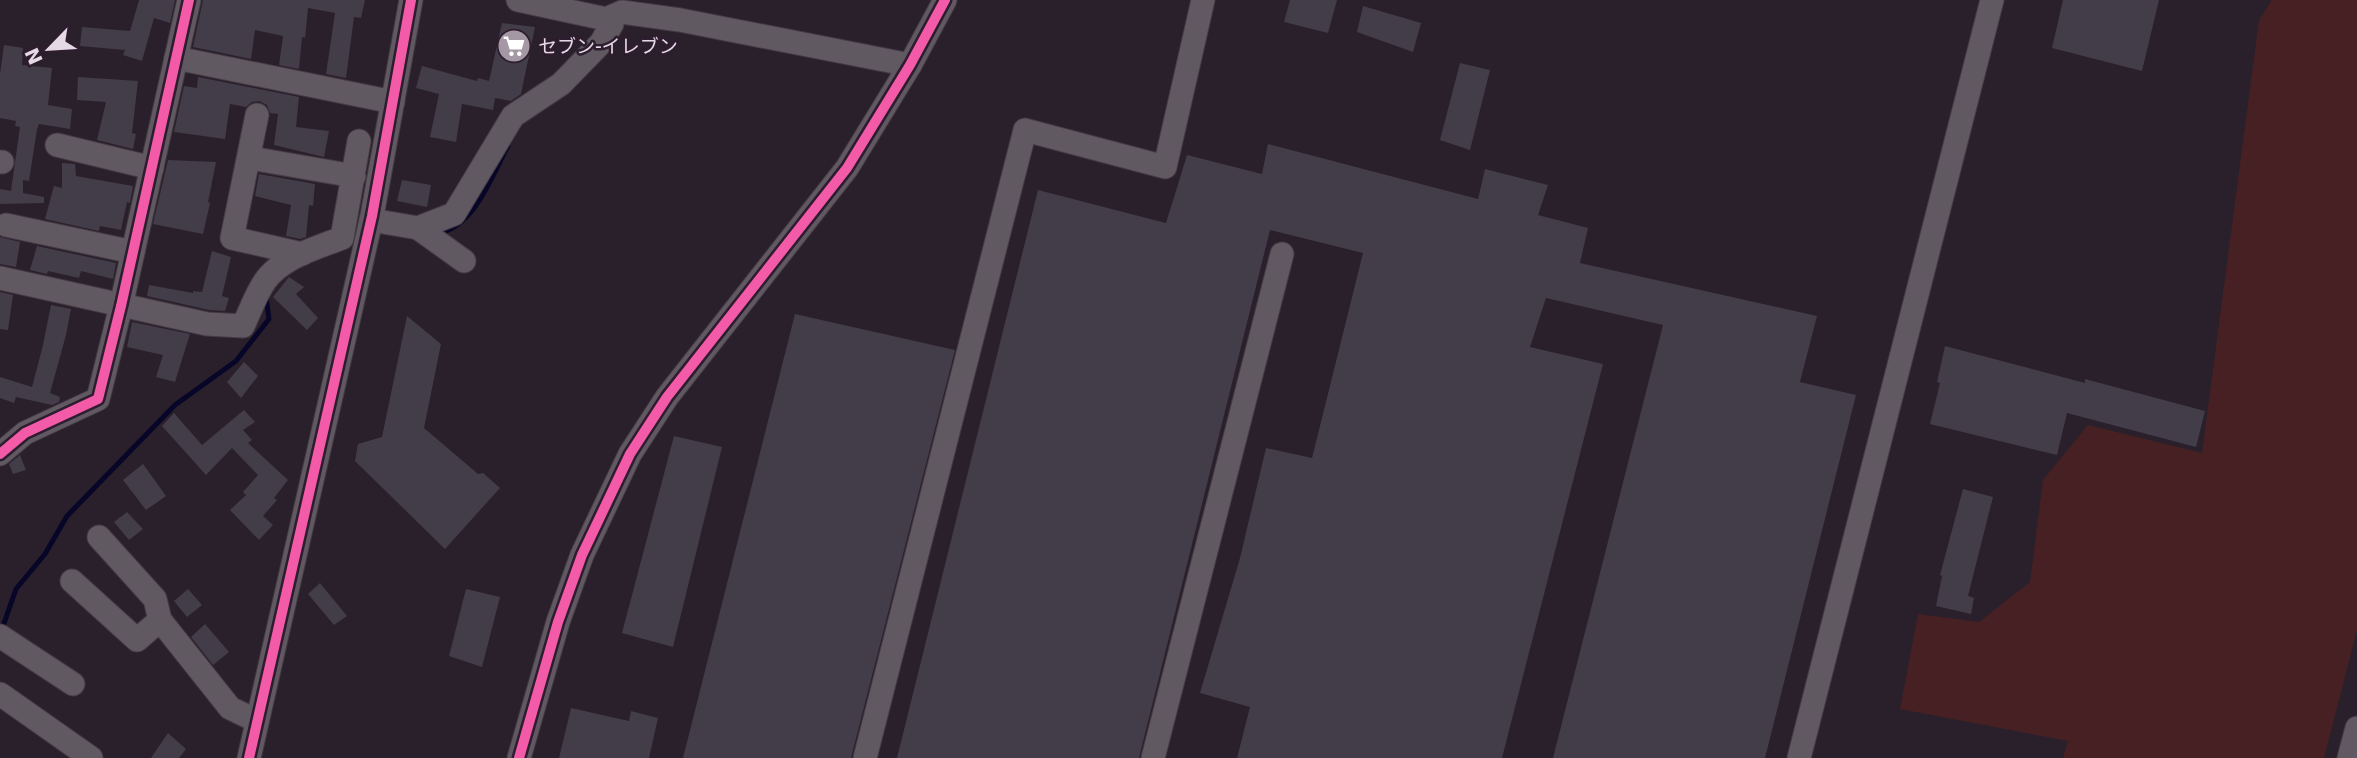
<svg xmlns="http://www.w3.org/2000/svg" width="2357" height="758" font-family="'DejaVu Sans','Noto Sans JP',sans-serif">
<rect width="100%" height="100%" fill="#2a202b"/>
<polygon fill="#462023" points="2272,0 2357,0 2357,630 2324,758 2063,758 2068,741 1900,709 1918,614 1979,622 2030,582 2043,480 2088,425 2202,453 2259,20"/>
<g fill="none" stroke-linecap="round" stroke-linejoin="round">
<g stroke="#070628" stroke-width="5">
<path d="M 439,233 C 475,226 492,175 508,146"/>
<polyline points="1,632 16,589 45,554 67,516 175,405 236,361 269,319 266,297"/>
</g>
</g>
<g fill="#433c49">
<polygon points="139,0 175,0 170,23 154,18 142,61 123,55 125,50 80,46 82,27 130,31"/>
<polygon points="203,0 365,0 361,18 354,17 346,78 326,74 335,13 308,8 305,38 302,37 299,69 279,65 283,36 255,30 251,59 193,47"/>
<polygon points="1290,0 1337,0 1328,33 1284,22"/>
<polygon points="2063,0 2159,0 2142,71 2052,48"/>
<polygon points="1363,6 1421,23 1413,52 1357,32"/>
<polygon points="502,23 535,27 521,94 511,101 495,98 493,110 462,104 456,142 430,137 439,94 416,88 422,66 477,81 478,78 489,81"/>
<polygon points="4,45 23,48 22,65 52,68 48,105 72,109 70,129 39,124 37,129 29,181 23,180 23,193 44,197 44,203 0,204 0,189 11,191 20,127 15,126 16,121 0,118 0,74"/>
<polygon points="1460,63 1490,70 1470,150 1440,140"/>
<polygon points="78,77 138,81 132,133 136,134 133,149 97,140 106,102 77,100"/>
<polygon points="198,77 299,97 296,127 329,131 324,157 274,145 278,114 270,113 267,105 259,101 252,102 246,107 230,104 225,139 174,132 184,86 197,88"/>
<polygon points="1268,144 1478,199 1485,169 1548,185 1538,215 1588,228 1580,263 1817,316 1800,382 1856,395 1765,758 1553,758 1663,325 1546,298 1530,347 1603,364 1502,758 1237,758 1250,707 1200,693 1240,558 1266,448 1312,458 1363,253 1270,230 1139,758 897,758 1038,190 1166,223 1187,155 1262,174"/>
<polygon points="168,160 216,162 208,202 210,203 203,234 153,224"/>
<polygon points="62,163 75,164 76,176 133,186 130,203 127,202 121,230 100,226 99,231 45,219 54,186 62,188"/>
<polygon points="259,174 315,184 313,206 309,205 306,237 300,239 286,236 291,205 255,196"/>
<polygon points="402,180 431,185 427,207 397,201"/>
<polygon points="0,237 20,242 16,267 0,264"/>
<polygon points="37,246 116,263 113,279 81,271 79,278 48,271 47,274 30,270"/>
<polygon points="212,251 231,257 222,296 229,298 225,311 209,310 147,296 149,285 193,293 193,291 202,292"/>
<polygon points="289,277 304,287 296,294 318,318 307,330 273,297"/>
<polygon points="0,292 13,295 8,330 0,329"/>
<polygon points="51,305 71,309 66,335 50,393 60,397 59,402 52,405 16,397 14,403 0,398 0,377 32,387 43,345"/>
<polygon points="795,314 955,350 851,758 683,758"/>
<polygon points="407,316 441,344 424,428 478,474 483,473 500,488 445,549 355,461 358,444 382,437"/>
<polygon points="132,322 190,334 175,382 156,377 163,355 127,347"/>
<polygon points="1945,346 2085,383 2085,379 2205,411 2196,447 2067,413 2057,455 1930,424 1940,383 1937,382"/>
<polygon points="244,362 258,376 241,398 227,382"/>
<polygon points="244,410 255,422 243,430 252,440 248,443 288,480 274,498 277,500 263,516 273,525 259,540 230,510 246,495 243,492 258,475 232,448 206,475 162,426 174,413 202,445"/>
<polygon points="674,436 722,447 673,647 622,633"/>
<polygon points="20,455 26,470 13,474 9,464"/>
<polygon points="143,464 166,496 146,510 123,480"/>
<polygon points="1963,489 1993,497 1968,596 1974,598 1971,614 1936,606 1942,576 1940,575"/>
<polygon points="127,512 143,529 129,540 114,522"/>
<polygon points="320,583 347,616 334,625 308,594"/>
<polygon points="188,589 202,605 187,617 174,601"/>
<polygon points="466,589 500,597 482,667 449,656"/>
<polygon points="205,624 229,652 213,665 191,637"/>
<polygon points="571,708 629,721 631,711 658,718 649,758 559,758"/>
<polygon points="168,733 186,749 179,758 151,758"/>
</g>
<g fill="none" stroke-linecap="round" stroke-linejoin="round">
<defs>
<g id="minor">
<polyline points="518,0 606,19 622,12 680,20 910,65"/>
<polyline points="176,58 393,102"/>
<polyline points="257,115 232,238 302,254"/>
<polyline points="57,145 152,168"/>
<polyline points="250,158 354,176"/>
<polyline points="0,162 2,162"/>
<polyline points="371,220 418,228 454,214 513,116 561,84 601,43 612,24 609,18"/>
<polyline points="6,225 133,252"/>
<polyline points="418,228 464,261"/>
<path d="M 0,278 L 207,324 L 243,326 C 250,311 256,294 265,281 C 282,257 317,248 342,238 L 359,141"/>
<polyline points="0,454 25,433 98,399 121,306 189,0"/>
<polyline points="99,537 155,599 160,620"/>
<polyline points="72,581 137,640 160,620 230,708 257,721"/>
<polyline points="0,636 73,684"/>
<polyline points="0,694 91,758"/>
<polyline points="249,758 372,216 411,0"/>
<polyline points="519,758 558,622 582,555 630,454 667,397 847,168 910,65 945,0"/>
<polyline points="865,758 1025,130 1165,167 1203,0"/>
<polyline points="1153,758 1282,254"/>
<polyline points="1799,758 1992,0"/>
<polyline points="2349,758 2357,728"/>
</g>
</defs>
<use href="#minor" stroke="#443b45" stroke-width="25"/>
<use href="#minor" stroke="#615962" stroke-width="23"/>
<defs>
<g id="cycleway">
<polyline points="0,454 25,433 98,399 121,306 189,0"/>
<polyline points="249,758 372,216 411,0"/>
<polyline points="519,758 558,622 582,555 630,454 667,397 847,168 910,65 945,0"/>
</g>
</defs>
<use href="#cycleway" stroke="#2e1c2f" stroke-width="15"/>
<use href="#cycleway" stroke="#f35aa7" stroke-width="10"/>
</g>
<defs>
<symbol id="supermarket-disc" viewBox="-11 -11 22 22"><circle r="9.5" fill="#a498a4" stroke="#2e1c2f"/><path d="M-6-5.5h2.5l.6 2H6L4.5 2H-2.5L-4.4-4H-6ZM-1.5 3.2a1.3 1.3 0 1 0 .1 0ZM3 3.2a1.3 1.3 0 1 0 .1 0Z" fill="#fff"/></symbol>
</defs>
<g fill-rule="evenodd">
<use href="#supermarket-disc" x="495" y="27" width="38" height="38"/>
</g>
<g text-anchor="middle" stroke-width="5" stroke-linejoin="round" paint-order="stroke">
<g font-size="19" fill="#e5d9e5" stroke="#2e1c2f" text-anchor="start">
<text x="538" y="53">セブン-イレブン</text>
</g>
</g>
<g transform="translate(49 49) rotate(245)" stroke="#2e1c2f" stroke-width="5" paint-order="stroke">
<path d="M0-5L12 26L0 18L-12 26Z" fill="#e5d9e5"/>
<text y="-10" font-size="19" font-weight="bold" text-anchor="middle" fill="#e5d9e5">N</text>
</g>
</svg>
